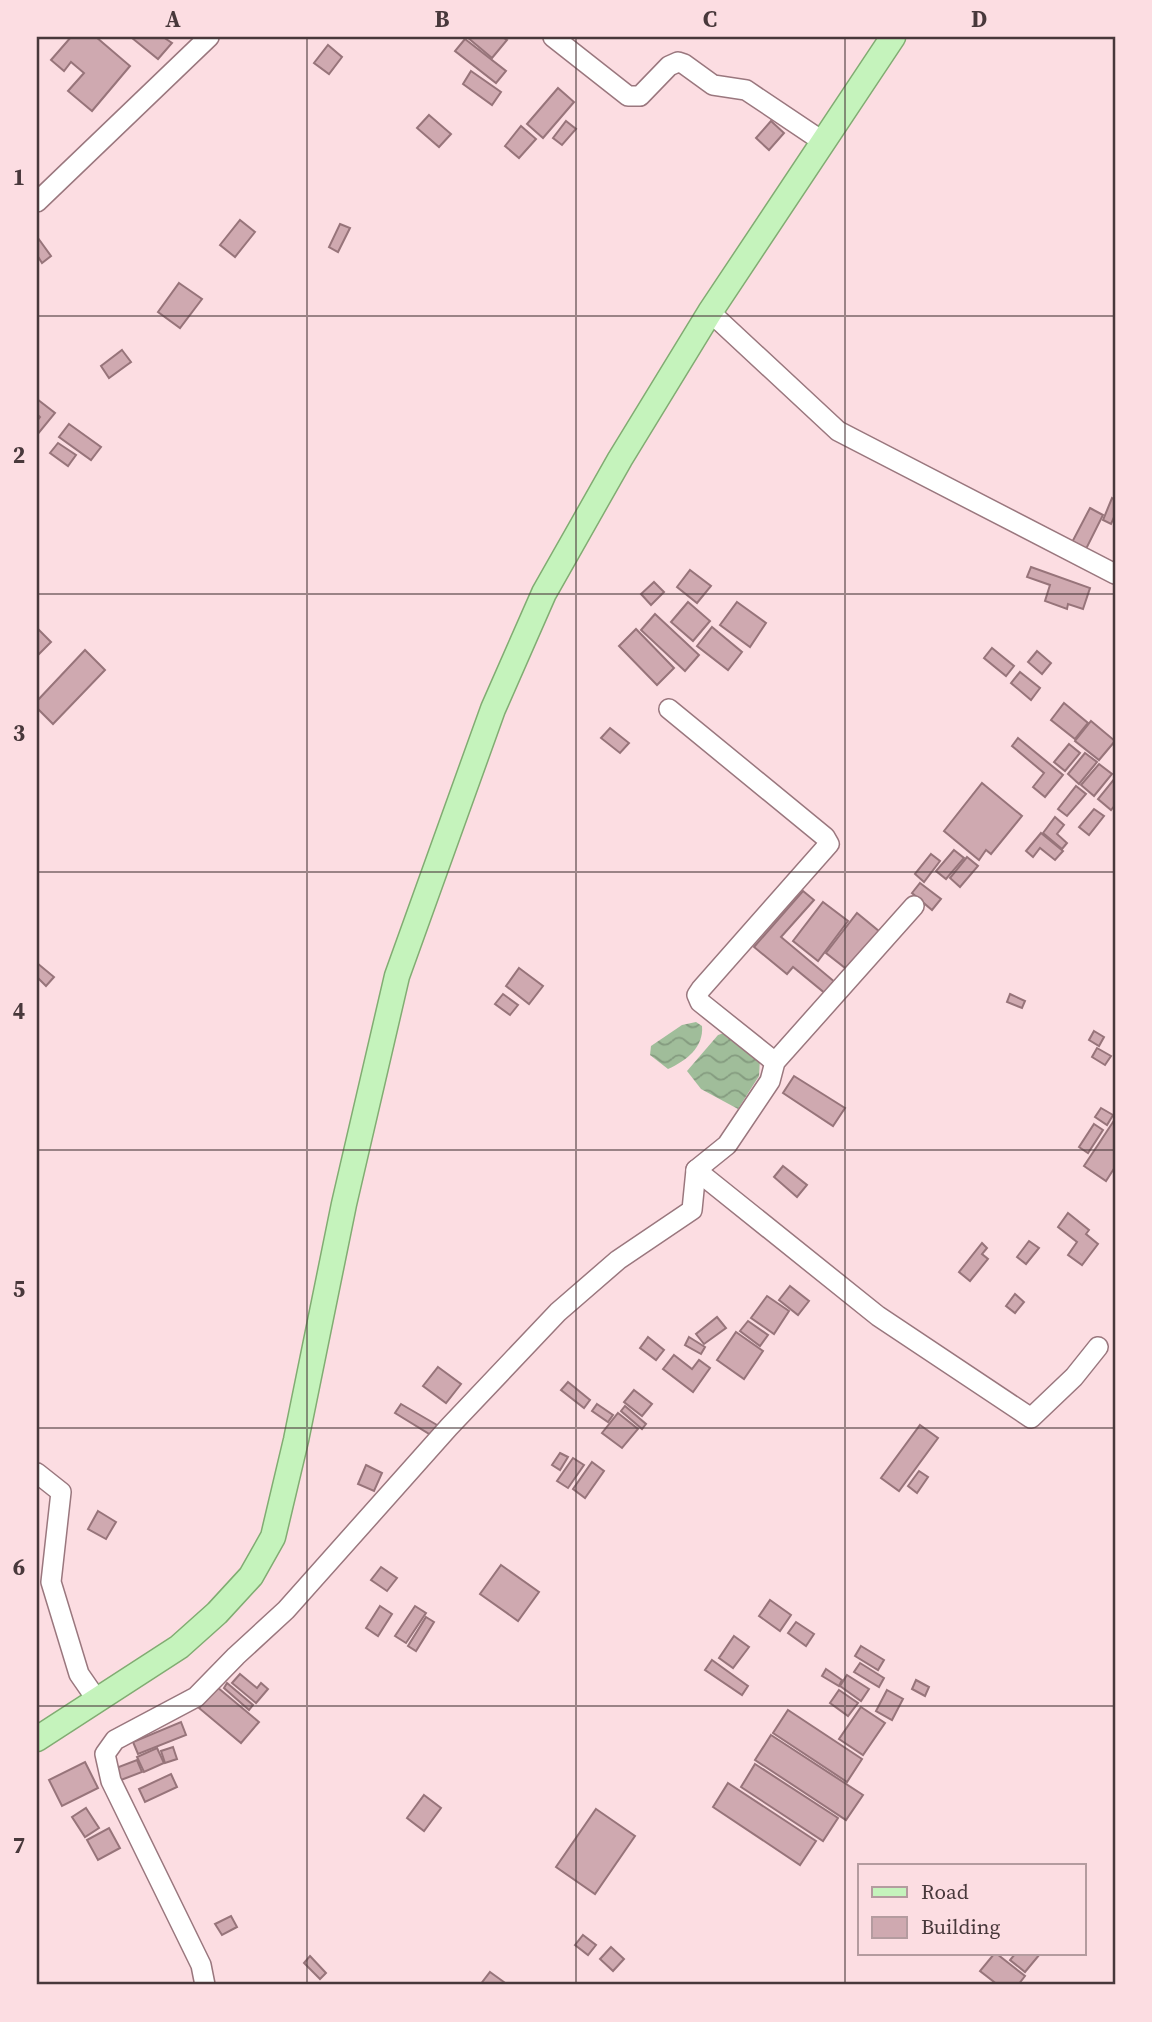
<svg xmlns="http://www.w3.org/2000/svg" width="1152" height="2022" font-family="'Source Serif 4',serif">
<defs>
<pattern id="water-waves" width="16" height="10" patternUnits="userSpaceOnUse" patternTransform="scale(1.75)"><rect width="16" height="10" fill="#a0bd9a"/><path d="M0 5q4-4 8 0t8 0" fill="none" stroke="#849b7f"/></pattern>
</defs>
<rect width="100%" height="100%" fill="#fcdde2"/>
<g fill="url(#water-waves)">
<path d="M 696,1022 L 702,1026 C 704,1047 686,1061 668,1069 L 650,1055 L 651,1046 L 682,1025 Z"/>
<polygon points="724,1033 760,1059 759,1076 738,1109 701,1089 687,1071 718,1035"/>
</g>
<g fill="#cfa9b0" stroke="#97747a" stroke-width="2">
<polygon points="71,37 96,37 130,66 92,111 68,91 84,73 71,62 64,71 51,60"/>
<polygon points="163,37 172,43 158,59 132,38"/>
<polygon points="467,37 502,37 507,40 492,58"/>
<polygon points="465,39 506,71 496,83 455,51"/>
<polygon points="328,45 342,57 329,74 314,63"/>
<polygon points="471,71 501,92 492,105 463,84"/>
<polygon points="558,88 574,102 543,138 527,124"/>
<polygon points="429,115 451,134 439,147 417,128"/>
<polygon points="566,121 576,129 562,145 553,138"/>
<polygon points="771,121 784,133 769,150 756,138"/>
<polygon points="521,126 536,139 519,158 505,146"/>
<polygon points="240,220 255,232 235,257 220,245"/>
<polygon points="340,224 350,228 338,252 329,247"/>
<polygon points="38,238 51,256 42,263 37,255"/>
<polygon points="179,283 202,299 180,328 158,312"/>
<polygon points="122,350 131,362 109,378 101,366"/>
<polygon points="37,399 55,413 37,435 37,421 40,417 37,414"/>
<polygon points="69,424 101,447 91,460 59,437"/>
<polygon points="58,443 76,455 68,466 50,453"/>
<polygon points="1112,498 1115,500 1115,515 1111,524 1103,520"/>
<polygon points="1090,508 1103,515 1083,555 1069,548"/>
<polygon points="1031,567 1090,588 1083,609 1068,604 1067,609 1045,601 1050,585 1027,577"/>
<polygon points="690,570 711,586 697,603 677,587"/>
<polygon points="654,582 664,592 651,605 641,594"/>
<polygon points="688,602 710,621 693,641 671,622"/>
<polygon points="737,602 766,623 750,647 720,625"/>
<polygon points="655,614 699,655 685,671 641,630"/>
<polygon points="712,627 742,652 728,670 697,646"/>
<polygon points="37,628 51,642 37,656"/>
<polygon points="636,629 674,668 657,685 619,646"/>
<polygon points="992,648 1014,666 1006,676 984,658"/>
<polygon points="85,650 105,670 53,724 37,708 37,701"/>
<polygon points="1037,651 1051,663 1042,674 1028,662"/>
<polygon points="1020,672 1040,688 1031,700 1011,683"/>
<polygon points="1064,703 1088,723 1075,739 1051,720"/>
<polygon points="1091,721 1115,741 1099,760 1075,741"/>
<polygon points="610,728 629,743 620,753 601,738"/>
<polygon points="1018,738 1063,775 1045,797 1033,787 1044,773 1012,746"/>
<polygon points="1069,744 1080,753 1065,771 1054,762"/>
<polygon points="1085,753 1097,762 1079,784 1068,774"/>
<polygon points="1099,764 1112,774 1094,796 1081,785"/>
<polygon points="1115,778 1115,805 1111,810 1098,799"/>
<polygon points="982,783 1022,816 991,854 986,850 979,860 944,831"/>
<polygon points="1076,786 1086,794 1067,816 1058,809"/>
<polygon points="1094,809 1104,816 1089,835 1079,827"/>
<polygon points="1055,817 1064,825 1057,834 1067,843 1062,849 1043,833"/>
<polygon points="1041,833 1063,851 1055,860 1040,848 1033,857 1026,851"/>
<polygon points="954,850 964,858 946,879 936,871"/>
<polygon points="931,854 940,861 924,882 915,874"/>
<polygon points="967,857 978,866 960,887 950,878"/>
<polygon points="920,883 941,899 932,910 912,893"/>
<polygon points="803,891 814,900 781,937 836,983 826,994 793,967 787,974 754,947"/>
<polygon points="823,902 848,921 818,961 793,941"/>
<polygon points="857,913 880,932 849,971 826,953"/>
<polygon points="37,963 54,977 46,986 37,977"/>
<polygon points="519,968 543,986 529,1004 506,986"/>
<polygon points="503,994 518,1005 510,1015 495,1004"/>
<polygon points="1010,994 1025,1001 1022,1008 1007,1002"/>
<polygon points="1094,1031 1104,1037 1099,1046 1089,1040"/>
<polygon points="1097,1048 1111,1056 1105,1065 1092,1057"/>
<polygon points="794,1076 845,1108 833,1126 783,1093"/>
<polygon points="1101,1108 1113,1115 1107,1125 1095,1117"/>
<polygon points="1115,1119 1115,1167 1106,1181 1084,1166"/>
<polygon points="1094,1124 1103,1130 1088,1153 1079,1147"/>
<polygon points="783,1166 807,1185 797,1197 774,1177"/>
<polygon points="1068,1213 1089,1230 1086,1234 1098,1244 1082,1265 1068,1255 1077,1242 1058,1227"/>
<polygon points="1029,1241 1039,1248 1026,1264 1017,1257"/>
<polygon points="982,1243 987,1248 982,1254 988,1259 970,1281 959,1272"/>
<polygon points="790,1286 809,1301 798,1315 779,1300"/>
<polygon points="1015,1294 1024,1302 1015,1313 1006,1306"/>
<polygon points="767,1296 789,1311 774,1334 751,1318"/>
<polygon points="717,1317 726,1328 704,1344 696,1334"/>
<polygon points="748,1321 768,1335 760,1346 740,1331"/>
<polygon points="736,1332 763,1351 744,1379 717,1360"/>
<polygon points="648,1337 664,1350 656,1360 640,1348"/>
<polygon points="689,1337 705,1347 701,1354 685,1345"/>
<polygon points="674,1355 692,1369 699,1360 710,1368 693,1392 663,1369"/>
<polygon points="438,1367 461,1384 446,1403 423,1386"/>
<polygon points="568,1382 590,1400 584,1408 561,1390"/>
<polygon points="634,1390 652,1404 642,1416 624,1402"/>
<polygon points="401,1404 437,1425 431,1435 395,1413"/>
<polygon points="597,1404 613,1415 608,1422 592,1411"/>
<polygon points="625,1406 646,1424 642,1429 621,1411"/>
<polygon points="618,1413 638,1429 622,1448 602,1433"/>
<polygon points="920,1425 938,1438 899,1491 881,1478"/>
<polygon points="560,1453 568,1457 560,1470 552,1465"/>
<polygon points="573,1458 584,1465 568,1488 557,1481"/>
<polygon points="592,1462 604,1471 585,1498 573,1489"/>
<polygon points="366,1465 382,1473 374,1491 358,1484"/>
<polygon points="919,1471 928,1477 917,1493 908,1486"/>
<polygon points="98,1511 116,1522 106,1539 88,1529"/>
<polygon points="501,1565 539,1592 518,1621 480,1594"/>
<polygon points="381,1567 397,1578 387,1591 371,1580"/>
<polygon points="770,1600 791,1615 780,1631 759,1616"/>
<polygon points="380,1606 392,1614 378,1636 366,1628"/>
<polygon points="415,1606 426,1613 406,1643 395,1636"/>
<polygon points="426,1617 434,1622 416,1651 408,1646"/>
<polygon points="796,1622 814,1634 806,1646 788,1633"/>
<polygon points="734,1636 749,1647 733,1668 719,1658"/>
<polygon points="861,1646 884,1660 878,1670 855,1656"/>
<polygon points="712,1660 748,1686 742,1695 705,1670"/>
<polygon points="860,1663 884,1678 879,1687 854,1672"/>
<polygon points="826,1669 842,1680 839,1686 822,1676"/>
<polygon points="240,1674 257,1688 261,1683 268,1689 256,1703 232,1683"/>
<polygon points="847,1675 869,1689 861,1701 840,1686"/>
<polygon points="916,1680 929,1687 925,1696 912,1689"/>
<polygon points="227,1683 253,1705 249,1710 224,1688"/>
<polygon points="217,1687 259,1722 241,1743 199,1708"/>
<polygon points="839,1690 858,1703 848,1716 830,1703"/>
<polygon points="887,1690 903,1699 892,1720 876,1711"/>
<polygon points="861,1707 885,1723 863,1755 839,1739"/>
<polygon points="788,1710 862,1759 847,1782 773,1733"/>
<polygon points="181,1722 186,1735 138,1754 133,1742"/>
<polygon points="771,1735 863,1795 846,1820 755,1760"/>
<polygon points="173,1747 177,1759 165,1763 161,1751"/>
<polygon points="157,1748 164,1763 144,1772 137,1757"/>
<polygon points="137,1760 142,1772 121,1780 116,1768"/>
<polygon points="85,1762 98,1788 62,1806 49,1780"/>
<polygon points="755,1764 838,1818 823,1841 741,1787"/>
<polygon points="171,1774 177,1787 145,1802 139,1789"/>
<polygon points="728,1783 816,1841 800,1865 713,1807"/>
<polygon points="424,1795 441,1808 424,1831 407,1818"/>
<polygon points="86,1808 99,1828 85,1837 72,1817"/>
<polygon points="596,1809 635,1836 595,1894 556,1867"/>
<polygon points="109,1828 120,1848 98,1860 87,1840"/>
<polygon points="231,1916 237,1927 222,1935 215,1924"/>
<polygon points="583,1935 596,1945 588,1955 575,1945"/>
<polygon points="611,1947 624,1959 613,1971 600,1959"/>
<polygon points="994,1954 997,1954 1025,1976 1018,1985 998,1985 980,1971"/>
<polygon points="1015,1954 1040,1954 1025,1972 1010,1960"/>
<polygon points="310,1956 326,1973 320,1979 304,1963"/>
<polygon points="490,1972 508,1985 480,1985"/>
</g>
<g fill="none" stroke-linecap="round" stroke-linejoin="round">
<defs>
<g id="minor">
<polyline points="553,37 628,96 640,96 669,66 678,62 684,64 713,85 746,90 822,141"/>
<polyline points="37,202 209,37"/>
<polyline points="710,312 838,431 1115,574"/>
<polyline points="669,709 825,837 829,844 701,989 697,995 700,1002 775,1062"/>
<polyline points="696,1170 878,1316 1031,1418 1074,1377 1098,1347"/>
<polyline points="37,1473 61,1492 51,1582 79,1674 97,1700"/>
<polyline points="205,1985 201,1965 111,1781 105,1754 115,1740 196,1697 236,1656 286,1610 449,1427 558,1312 618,1260 692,1210 696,1170 727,1145 770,1081 775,1062 914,906"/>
</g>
<polyline id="major" points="37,1739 179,1647 217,1613 251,1576 273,1537 296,1440 344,1204 397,976 493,709 544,593 620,459 710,312 893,37"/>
</defs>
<use href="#minor" stroke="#9a777e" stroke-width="22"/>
<use href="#major" stroke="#81ac72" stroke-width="27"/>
<use href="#minor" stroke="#fff" stroke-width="19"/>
<use href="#major" stroke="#c5f3bc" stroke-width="24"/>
</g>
<path fill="none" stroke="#48383b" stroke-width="2" stroke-opacity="0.55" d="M 307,37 L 307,1985M 576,37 L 576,1985M 845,37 L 845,1985M 37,316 L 1115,316M 37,594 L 1115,594M 37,872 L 1115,872M 37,1150 L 1115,1150M 37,1428 L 1115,1428M 37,1706 L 1115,1706"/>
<rect width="1152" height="2022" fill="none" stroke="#fcdde2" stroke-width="77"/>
<rect x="858" y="1864" width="228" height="91" fill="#fcdde2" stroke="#b49b9f" stroke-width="2"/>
<rect x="872" y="1887" width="35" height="10" fill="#c5f3bc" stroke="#b49b9f" stroke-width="2"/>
<text x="921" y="1899" font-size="21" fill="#48383b">Road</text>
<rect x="872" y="1917" width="35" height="21" fill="#cfa9b0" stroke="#b49b9f" stroke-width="2"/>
<text x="921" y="1934" font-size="21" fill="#48383b">Building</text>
<rect x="38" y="38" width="1076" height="1945" fill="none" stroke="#48383b" stroke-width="2.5"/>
<g font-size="23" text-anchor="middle" font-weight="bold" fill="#48383b">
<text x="173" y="27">A</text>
<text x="442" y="27">B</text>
<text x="710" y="27">C</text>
<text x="979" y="27">D</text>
<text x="19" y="185">1</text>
<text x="19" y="463">2</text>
<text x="19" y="741">3</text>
<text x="19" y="1019">4</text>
<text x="19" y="1297">5</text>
<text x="19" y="1575">6</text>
<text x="19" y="1853">7</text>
</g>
</svg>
